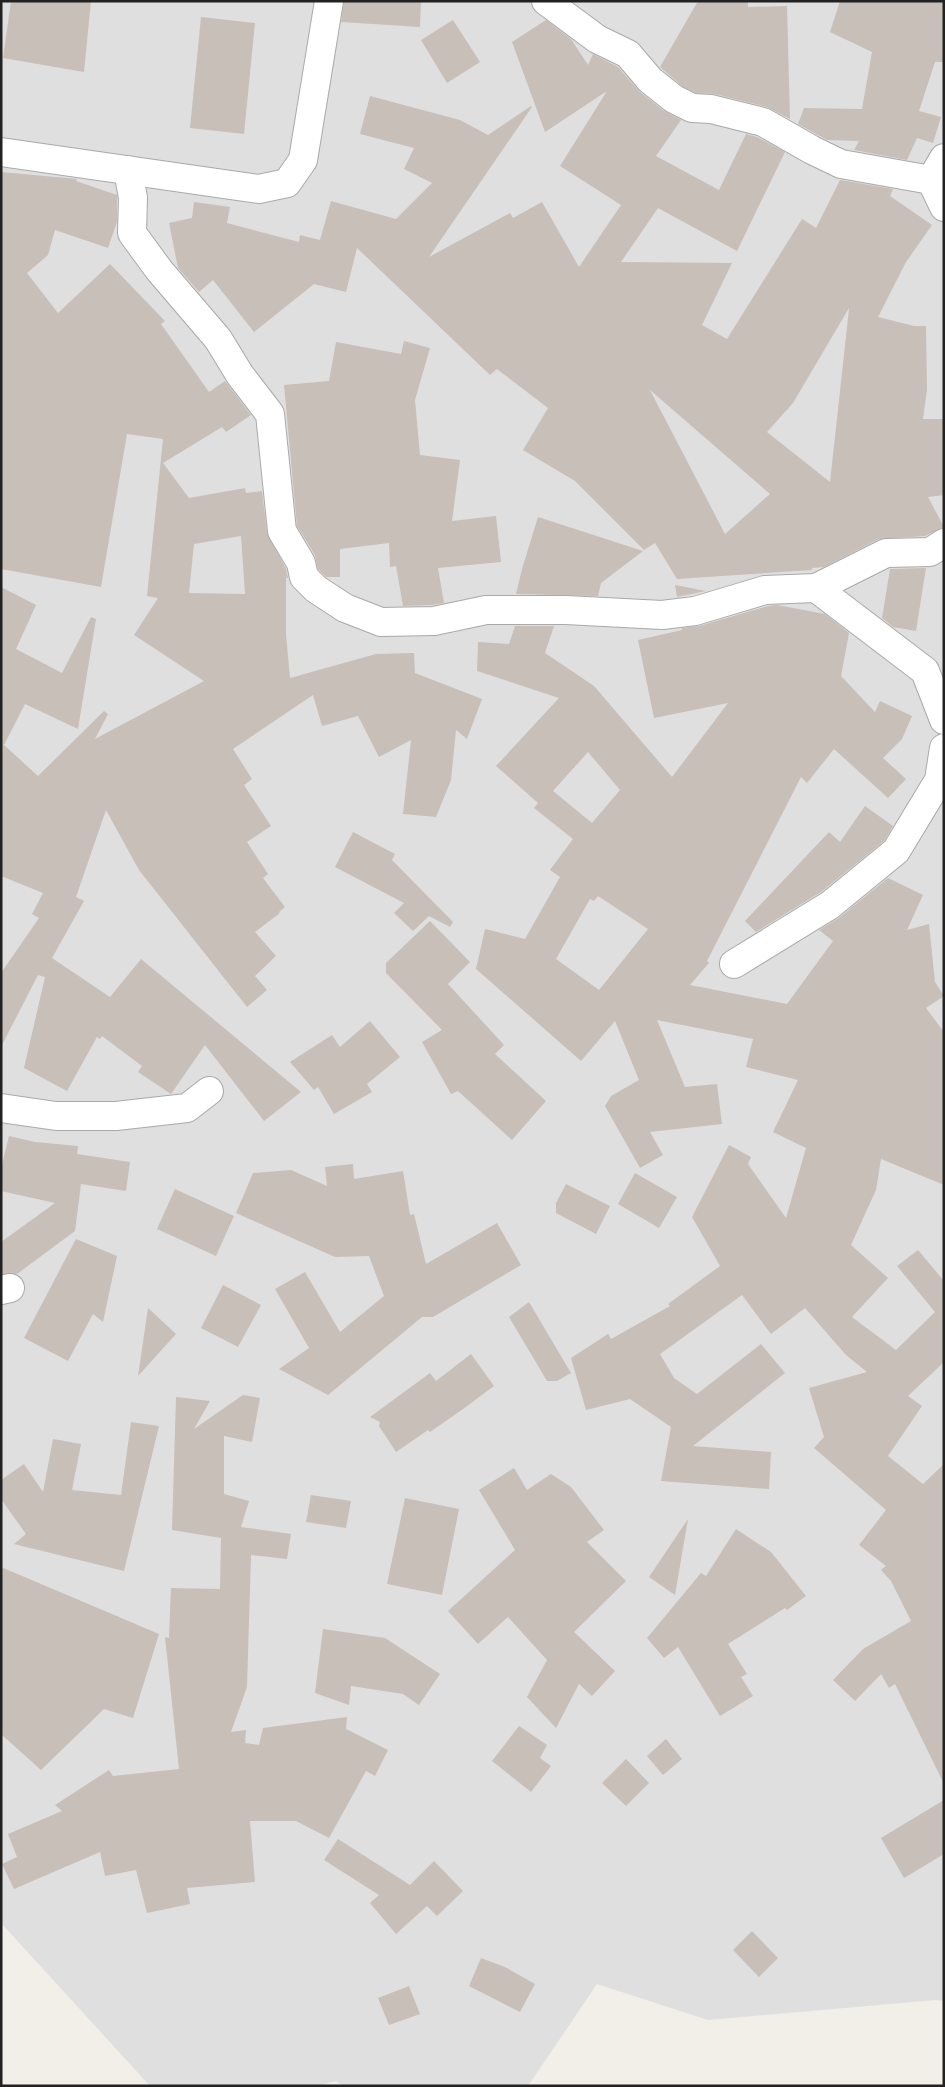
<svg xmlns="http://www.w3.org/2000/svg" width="945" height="2087" font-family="Cabin,sans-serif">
<rect width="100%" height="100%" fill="#f2efe9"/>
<polygon fill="#e0dfdf" points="1,1 944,1 944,2001 936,2000 708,2020 597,1984 528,2086 343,2086 336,2081 317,2086 150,2086 1,1923"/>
<g fill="#c7bfb8" fill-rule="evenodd">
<polygon points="11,1 91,1 84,72 3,58"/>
<polygon points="344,1 421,1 420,27 341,22"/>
<polygon points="698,1 748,1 748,7 787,6 790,119 767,107 715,94 696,93 682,86 660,67"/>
<polygon points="840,1 944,1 944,62 935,62 919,111 941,117 933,143 917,138 907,160 854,150 859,141 827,140 798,124 804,108 862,109 872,52 830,32"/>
<polygon points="201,17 255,23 244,134 190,128"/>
<polygon points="453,20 480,62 447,83 421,40"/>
<path d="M 546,20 L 571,39 L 588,65 L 593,54 L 618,67 L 640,92 L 664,111 L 681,120 L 656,156 L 719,190 L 746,134 L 757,137 L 785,152 L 737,251 L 658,208 L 621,262 L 732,263 L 702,325 L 727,339 L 802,219 L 816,228 L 840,180 L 893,189 L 890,196 L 932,225 L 906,262 L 878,317 L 914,326 L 926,326 L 927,390 L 923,419 L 944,419 L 944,495 L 928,497 L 944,527 L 925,536 L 879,539 L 824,567 L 812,568 L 812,570 L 677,579 L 655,543 L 644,550 L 575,481 L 523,450 L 548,408 L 497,369 L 490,375 L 357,248 L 346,292 L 314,284 L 254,332 L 213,280 L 199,292 L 178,268 L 169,223 L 192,218 L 194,202 L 230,207 L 227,223 L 299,242 L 300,235 L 320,240 L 331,201 L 396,219 L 432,183 L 404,169 L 414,148 L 360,134 L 370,96 L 460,120 L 488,135 L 531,106 L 532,107 L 429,257 L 510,213 L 513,218 L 542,202 L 579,267 L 621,205 L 560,166 L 607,91 L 545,132 L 512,42 ZM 849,308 L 849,309 L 830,482 L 767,432 L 793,403 ZM 650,390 L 770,494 L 725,534 Z"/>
<path d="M 1,172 L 77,179 L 76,181 L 117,195 L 117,222 L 108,248 L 55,230 L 48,255 L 27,273 L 58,313 L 110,264 L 165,321 L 161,324 L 209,392 L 225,381 L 251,415 L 226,432 L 222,427 L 163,463 L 189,498 L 245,488 L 246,493 L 262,491 L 267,533 L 286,569 L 288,578 L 286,578 L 286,634 L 290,678 L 376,654 L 414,653 L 415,673 L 482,699 L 467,739 L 456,730 L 451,780 L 436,817 L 403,814 L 411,740 L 379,757 L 358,716 L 322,726 L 313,695 L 233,749 L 252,779 L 244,785 L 271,826 L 247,842 L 268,874 L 263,878 L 285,907 L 279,912 L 280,913 L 255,932 L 276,956 L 255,976 L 267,990 L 247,1007 L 139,870 L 106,810 L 76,897 L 84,901 L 52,958 L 110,997 L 141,959 L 301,1092 L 264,1121 L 205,1045 L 171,1094 L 138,1072 L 142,1066 L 102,1036 L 100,1039 L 97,1037 L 67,1091 L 24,1068 L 45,977 L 38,975 L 1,1047 L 1,973 L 39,918 L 32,914 L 43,893 L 1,876 L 1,587 L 36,605 L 16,649 L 62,673 L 91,617 L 96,619 L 78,729 L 25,704 L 4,745 L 38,776 L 104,711 L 108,714 L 95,739 L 204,681 L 134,635 L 158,598 L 147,596 L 163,439 L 127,434 L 101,587 L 1,569 ZM 241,536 L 245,594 L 189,593 L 194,544 Z"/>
<polygon points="404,341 430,348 415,400 420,455 460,460 452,521 496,516 501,562 438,568 444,603 432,605 403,606 396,566 390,567 389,543 340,549 340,577 326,577 318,569 315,555 297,526 284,385 329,381 336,342 401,354"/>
<polygon points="538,517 643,551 601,583 598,596 516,594 522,569"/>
<polygon points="926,568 916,631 893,627 882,618 890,569"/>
<polygon points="675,585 706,591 677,597"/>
<path d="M 777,605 L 825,614 L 849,633 L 841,676 L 875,712 L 880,701 L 912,716 L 902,739 L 883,758 L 906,779 L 888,798 L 834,749 L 807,783 L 801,777 L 707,961 L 709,963 L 690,985 L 787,1004 L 833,941 L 819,930 L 840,917 L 888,878 L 923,895 L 907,930 L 929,924 L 935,982 L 944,996 L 926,1008 L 944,1032 L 944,1185 L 881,1159 L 876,1190 L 851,1245 L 888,1278 L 852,1317 L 896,1350 L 935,1312 L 897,1266 L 918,1250 L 944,1281 L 944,1362 L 908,1396 L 922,1406 L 888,1456 L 923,1484 L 944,1464 L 944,1784 L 895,1684 L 889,1688 L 881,1674 L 855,1701 L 833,1680 L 863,1649 L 911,1621 L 891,1581 L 881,1570 L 886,1566 L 859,1545 L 886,1510 L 814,1448 L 824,1437 L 809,1388 L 867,1372 L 846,1355 L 805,1308 L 771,1334 L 742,1295 L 660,1354 L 674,1378 L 697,1394 L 761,1344 L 785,1373 L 693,1446 L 771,1452 L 769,1489 L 661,1481 L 671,1427 L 630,1399 L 586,1410 L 571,1358 L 608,1334 L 611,1339 L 670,1306 L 668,1304 L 720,1266 L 692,1217 L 729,1145 L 751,1157 L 748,1164 L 786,1218 L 806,1148 L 773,1132 L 798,1080 L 746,1067 L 753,1039 L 657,1020 L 685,1087 L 717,1084 L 722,1124 L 650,1132 L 663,1155 L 640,1168 L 605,1106 L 611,1096 L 639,1080 L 615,1021 L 581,1061 L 476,969 L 485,929 L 525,939 L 560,877 L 550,870 L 573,839 L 534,808 L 538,803 L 496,766 L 559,698 L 477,671 L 478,642 L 509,644 L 515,626 L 554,626 L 545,653 L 594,686 L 672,777 L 728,703 L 654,718 L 638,640 L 682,630 L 682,628 L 699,626 L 768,606 ZM 588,752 L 620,790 L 592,823 L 553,791 ZM 598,896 L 648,929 L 599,990 L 556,959 L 590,899 L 594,901 Z"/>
<polygon points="865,806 893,826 884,841 821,892 756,932 745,921 829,832 840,842"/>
<polygon points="353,832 395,854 392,860 453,922 450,927 429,916 413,931 394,913 404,903 335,867"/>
<polygon points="430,921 470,962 448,984 504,1045 495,1054 546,1101 512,1140 458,1091 451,1094 422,1042 442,1030 386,973 386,963"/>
<polygon points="370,1021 400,1057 367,1084 372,1092 334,1114 318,1087 314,1090 290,1062 332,1035 340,1047"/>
<polygon points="9,1136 35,1142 78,1146 77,1154 130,1162 126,1191 81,1184 75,1231 17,1274 1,1274 1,1242 55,1203 1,1191 1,1169"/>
<polygon points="353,1164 354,1179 403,1171 410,1215 414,1214 426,1264 497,1223 521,1265 433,1317 422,1317 328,1395 279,1369 309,1348 275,1289 305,1272 340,1332 384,1296 369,1256 335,1257 236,1213 253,1173 291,1170 327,1186 325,1167"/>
<polygon points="635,1173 677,1197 659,1228 618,1204"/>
<polygon points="566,1184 610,1206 596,1234 556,1213 556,1203"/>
<polygon points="175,1189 234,1216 216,1256 157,1229"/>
<polygon points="76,1239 117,1256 103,1322 93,1314 68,1361 24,1338"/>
<polygon points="223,1285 261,1305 238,1347 201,1328"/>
<polygon points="529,1302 571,1373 557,1381 547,1381 509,1317"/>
<polygon points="148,1308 176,1334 138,1376"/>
<polygon points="471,1354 494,1386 463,1409 430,1432 428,1430 396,1452 379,1426 380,1422 370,1417 430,1373 436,1381"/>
<polygon points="243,1395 260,1398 252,1442 224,1436 224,1494 249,1501 241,1527 291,1534 287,1559 251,1555 247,1687 231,1732 246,1730 245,1743 259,1745 263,1728 347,1717 346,1729 388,1750 375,1776 366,1771 329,1838 296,1821 250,1821 255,1882 187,1888 190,1904 147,1913 136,1870 105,1876 100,1852 14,1889 2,1864 17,1857 8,1834 62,1811 55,1805 109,1770 113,1776 179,1769 165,1637 169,1638 171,1588 220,1589 221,1538 172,1530 176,1397 210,1401 194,1429"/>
<polygon points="131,1422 159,1426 124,1571 14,1544 26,1534 1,1499 1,1480 24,1464 43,1492 53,1439 81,1444 72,1490 121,1495"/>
<polygon points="514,1468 527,1490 551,1474 571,1487 604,1530 587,1542 626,1581 574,1632 615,1671 592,1696 579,1684 556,1728 527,1697 547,1660 508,1617 478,1644 448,1611 515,1550 479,1490"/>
<polygon points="311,1495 351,1501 346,1528 306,1522"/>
<polygon points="405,1498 459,1509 442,1595 387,1584"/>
<polygon points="688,1519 675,1595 649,1577"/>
<polygon points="736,1529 771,1552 806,1596 787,1610 785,1608 728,1644 747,1674 741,1677 753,1696 720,1716 678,1647 664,1658 647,1638 701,1573 706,1576"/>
<polygon points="1,1567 159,1634 133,1718 104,1709 41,1770 1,1734"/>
<polygon points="323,1629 385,1638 440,1674 419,1705 403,1694 351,1686 349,1705 315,1693"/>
<polygon points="519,1726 547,1745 540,1758 551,1766 531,1792 492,1761"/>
<polygon points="666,1739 682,1759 663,1775 647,1756"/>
<polygon points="626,1759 649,1783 626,1806 602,1783"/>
<polygon points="944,1800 944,1854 904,1878 881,1838"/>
<polygon points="338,1839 410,1885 434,1861 463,1891 437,1916 427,1906 396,1934 370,1903 379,1895 324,1860"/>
<polygon points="752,1931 778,1958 759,1977 733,1950"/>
<polygon points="481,1958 505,1967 535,1984 520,2012 469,1986"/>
<polygon points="409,1986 420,2014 389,2025 378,1998"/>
</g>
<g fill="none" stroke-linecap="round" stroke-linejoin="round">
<defs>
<g id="minor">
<polyline points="546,1 597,39 628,54 650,80 674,99 692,108 711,109 763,122 812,150 841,164 931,180 944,207"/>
<polyline points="1,152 259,189 287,183 303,160 329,1"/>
<polyline points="128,170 133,198 132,233 159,270 218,339 240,375 270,414 282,531 301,563 304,577 316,589 345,608 381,622 434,621 486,610 566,610 662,615 695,611 765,590 816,588 886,553 930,552 944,543"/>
<polyline points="931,180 944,158"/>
<polyline points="816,588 925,671 944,720"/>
<polyline points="734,964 830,905 896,851 939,780 944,748"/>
<polyline points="1,1108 56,1116 116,1116 187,1108 209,1091"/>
<polyline points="1,1290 10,1288"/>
</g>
</defs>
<use href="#minor" stroke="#a9a9a9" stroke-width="30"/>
<use href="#minor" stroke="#fff" stroke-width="28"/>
</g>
<rect width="945" height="2087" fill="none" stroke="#222222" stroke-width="5"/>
</svg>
